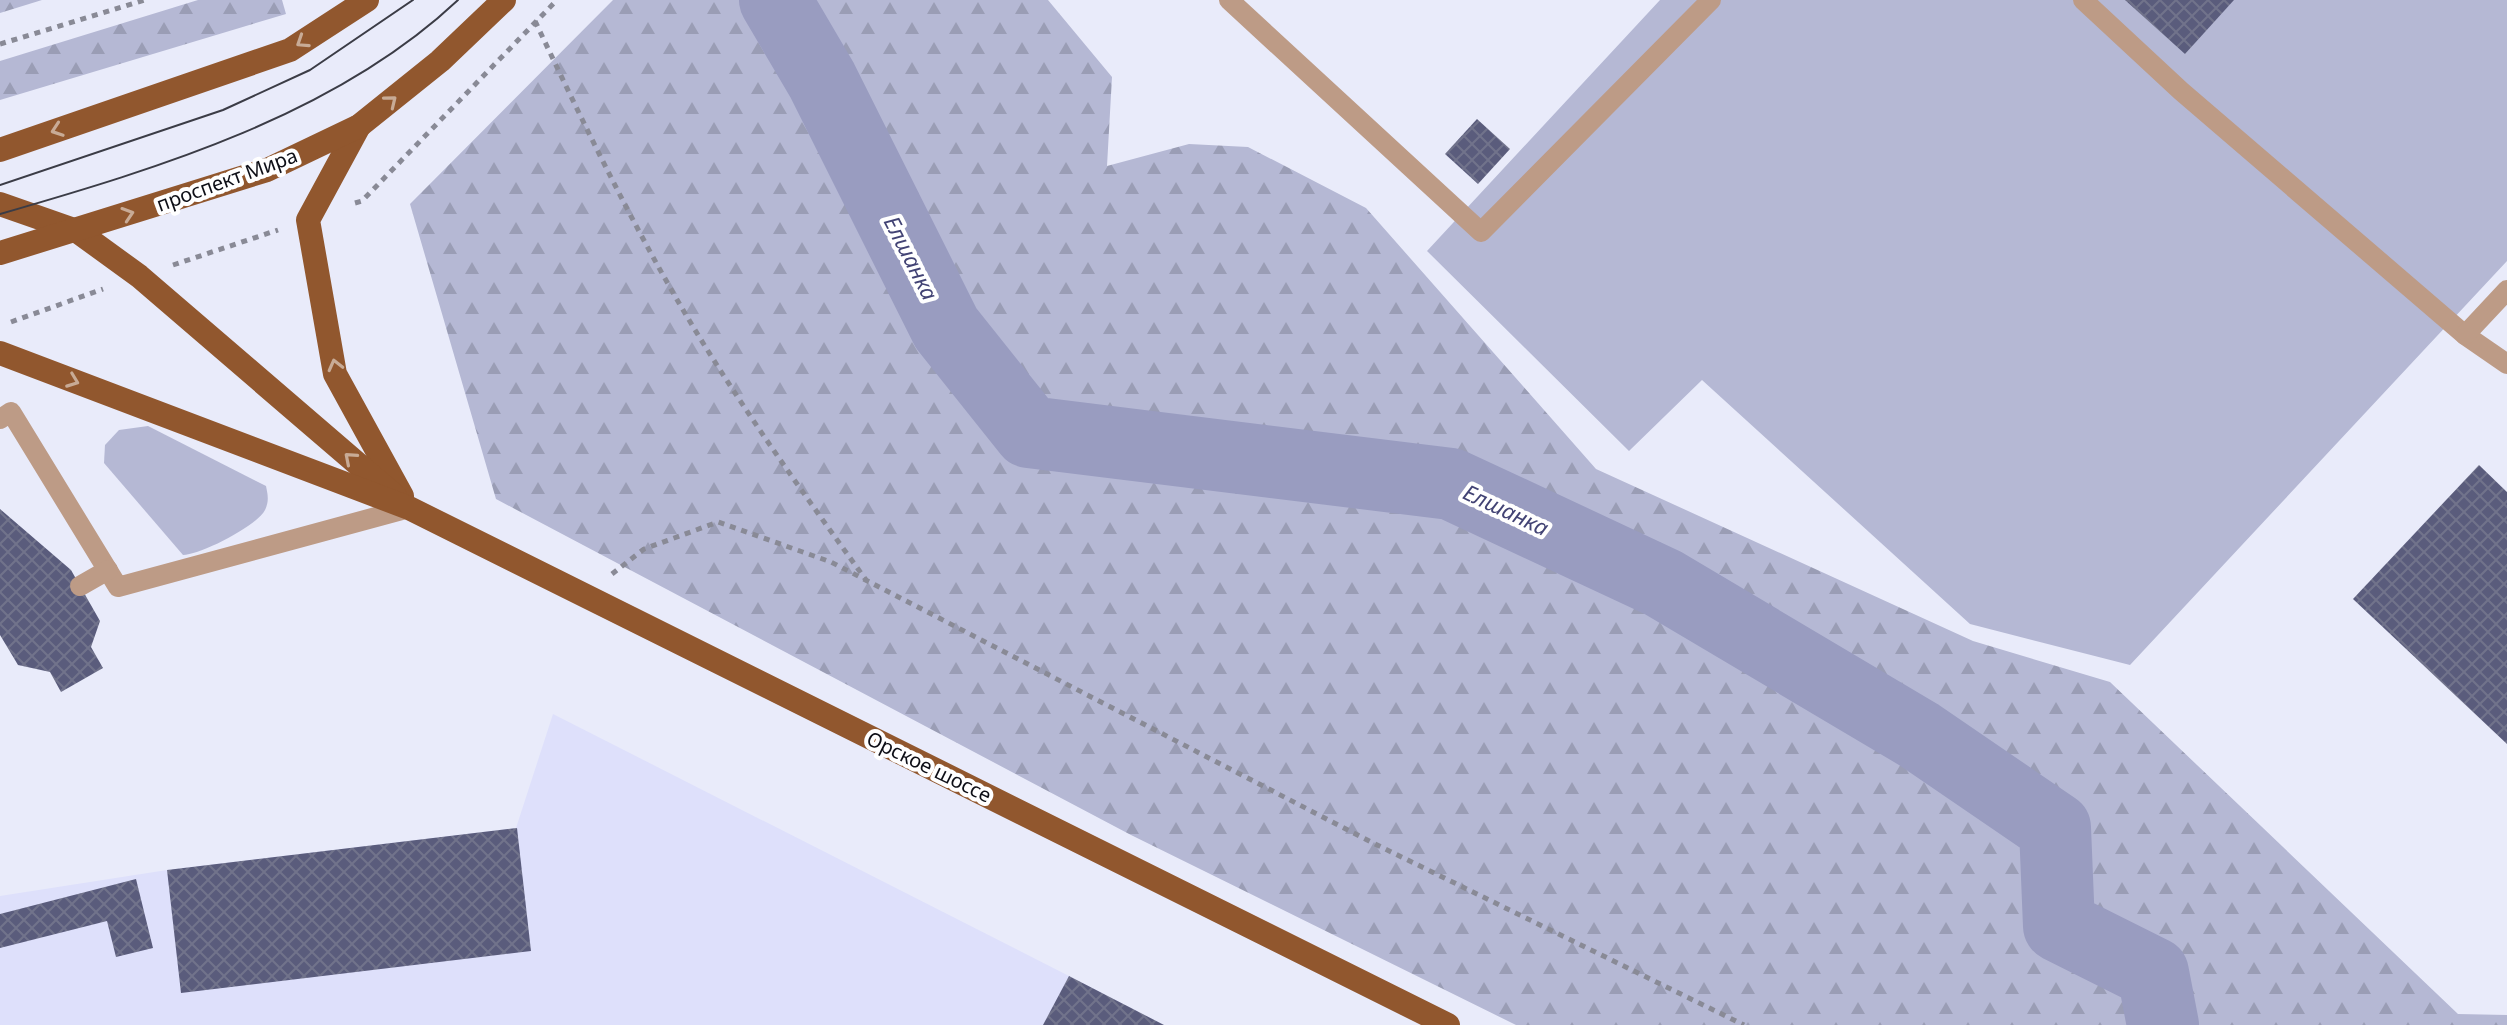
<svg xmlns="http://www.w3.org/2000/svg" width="2507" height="1025" font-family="'Noto Sans',sans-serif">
<defs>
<pattern id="forest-firs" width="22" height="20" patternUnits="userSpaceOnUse" patternTransform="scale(2)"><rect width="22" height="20" fill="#b5b8d4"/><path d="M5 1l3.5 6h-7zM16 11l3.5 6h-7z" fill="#9a9db5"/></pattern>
<pattern id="building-cross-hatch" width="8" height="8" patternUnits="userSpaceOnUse" patternTransform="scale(2)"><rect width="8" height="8" fill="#5a5c7c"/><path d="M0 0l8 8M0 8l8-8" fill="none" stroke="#71738b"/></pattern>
</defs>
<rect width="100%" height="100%" fill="#e9ebfa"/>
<polygon fill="#dee0fb" points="553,714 1069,976 1164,1025 0,1025 0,896 167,870 516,828"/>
<g fill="#b5b8d4">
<polygon points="1660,0 2507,0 2507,261 2130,665 1970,624 1702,380 1629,451 1427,251"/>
<path d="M 148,426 L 266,486 C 268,496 269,501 265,510 C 257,526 200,555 183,555 L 104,463 L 105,445 L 119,430 Z"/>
</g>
<g fill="url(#forest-firs)">
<polygon points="0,0 42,0 0,13"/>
<polygon points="198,0 282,0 286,14 0,100 0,61"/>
<polygon points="613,0 1048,0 1112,77 1107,166 1189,144 1248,147 1366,208 1596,469 1973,641 2110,682 2458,1014 2507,1015 2507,1025 1516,1025 1131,835 496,499 410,204"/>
</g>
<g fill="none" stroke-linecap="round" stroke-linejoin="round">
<polyline stroke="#999cc0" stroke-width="72" points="775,0 822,80 946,328 1029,432 1451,484 1663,583 1919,735 2055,828 2059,926 2153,973 2163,1025"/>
</g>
<g fill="url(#building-cross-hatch)">
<polygon points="2125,0 2234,0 2185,54"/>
<polygon points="1477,119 1510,149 1478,184 1445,154"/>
<polygon points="2479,465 2507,492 2507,744 2353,599"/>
<polygon points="0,509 71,570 100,621 91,647 103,668 61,692 50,672 18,665 0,635"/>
<polygon points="517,828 531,951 181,993 167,870"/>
<polygon points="136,879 153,948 116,957 107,921 0,948 0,914"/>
<polygon points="1069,976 1164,1025 1043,1025"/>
</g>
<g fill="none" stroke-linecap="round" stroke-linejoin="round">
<g stroke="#898a96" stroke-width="5" stroke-dasharray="6 6" stroke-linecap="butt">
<path d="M 535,21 C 580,116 626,212 679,303 C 735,399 801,490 866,580"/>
<polyline points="0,44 145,0"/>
<polyline points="355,203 362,201 557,0"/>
<polyline points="173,265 278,230"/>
<polyline points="11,322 103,289"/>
<polyline points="612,574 644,549 718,522 831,562 1371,842 1744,1025"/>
</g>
<g stroke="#bd9b86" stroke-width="20">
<polyline points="1229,0 1481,232 1711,0"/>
<polyline points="2083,0 2181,91 2465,335 2507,364"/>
<polyline points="2465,335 2507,290"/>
<polyline points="0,419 11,412 118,587 409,508"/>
<polyline points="80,586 108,570"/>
</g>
<g stroke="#91572e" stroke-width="24">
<polyline points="359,126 308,220 335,374 402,496"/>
<polyline points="0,150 290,50 367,0"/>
<polyline points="0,204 77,231 139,276 395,496"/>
<polyline points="0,253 267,170 359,126 440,61 504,0"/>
<polyline points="0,353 409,508 1448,1025"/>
</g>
<g stroke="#3b3c46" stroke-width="2">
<polyline points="0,185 223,110 310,70 413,0"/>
<path d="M 0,214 C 159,168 336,115 458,0"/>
</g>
</g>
<defs><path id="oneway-chevron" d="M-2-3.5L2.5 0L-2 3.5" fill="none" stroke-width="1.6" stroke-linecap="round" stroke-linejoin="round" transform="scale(2)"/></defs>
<g stroke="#c8ab96">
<use href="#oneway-chevron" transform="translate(302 42) rotate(147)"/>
<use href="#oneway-chevron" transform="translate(391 101) rotate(-39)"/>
<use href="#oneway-chevron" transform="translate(57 130) rotate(161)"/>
<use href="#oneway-chevron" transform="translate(128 214) rotate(-18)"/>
<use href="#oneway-chevron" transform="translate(335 365) rotate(-104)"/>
<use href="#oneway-chevron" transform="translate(73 381) rotate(21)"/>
<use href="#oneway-chevron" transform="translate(350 458) rotate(-139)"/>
</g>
<g text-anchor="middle" stroke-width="8" stroke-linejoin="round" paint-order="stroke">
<g font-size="20" fill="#0d0e16" stroke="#fff">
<text transform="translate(227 180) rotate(-20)" y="7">проспект Мира</text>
<text transform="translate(929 767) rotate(26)" y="7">Орское шоссе</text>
</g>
<g font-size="22" font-style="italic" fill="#424374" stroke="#fff">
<text transform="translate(911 258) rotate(63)" y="8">Елшанка</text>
<text transform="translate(1506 510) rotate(25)" y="8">Елшанка</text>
</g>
</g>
</svg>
